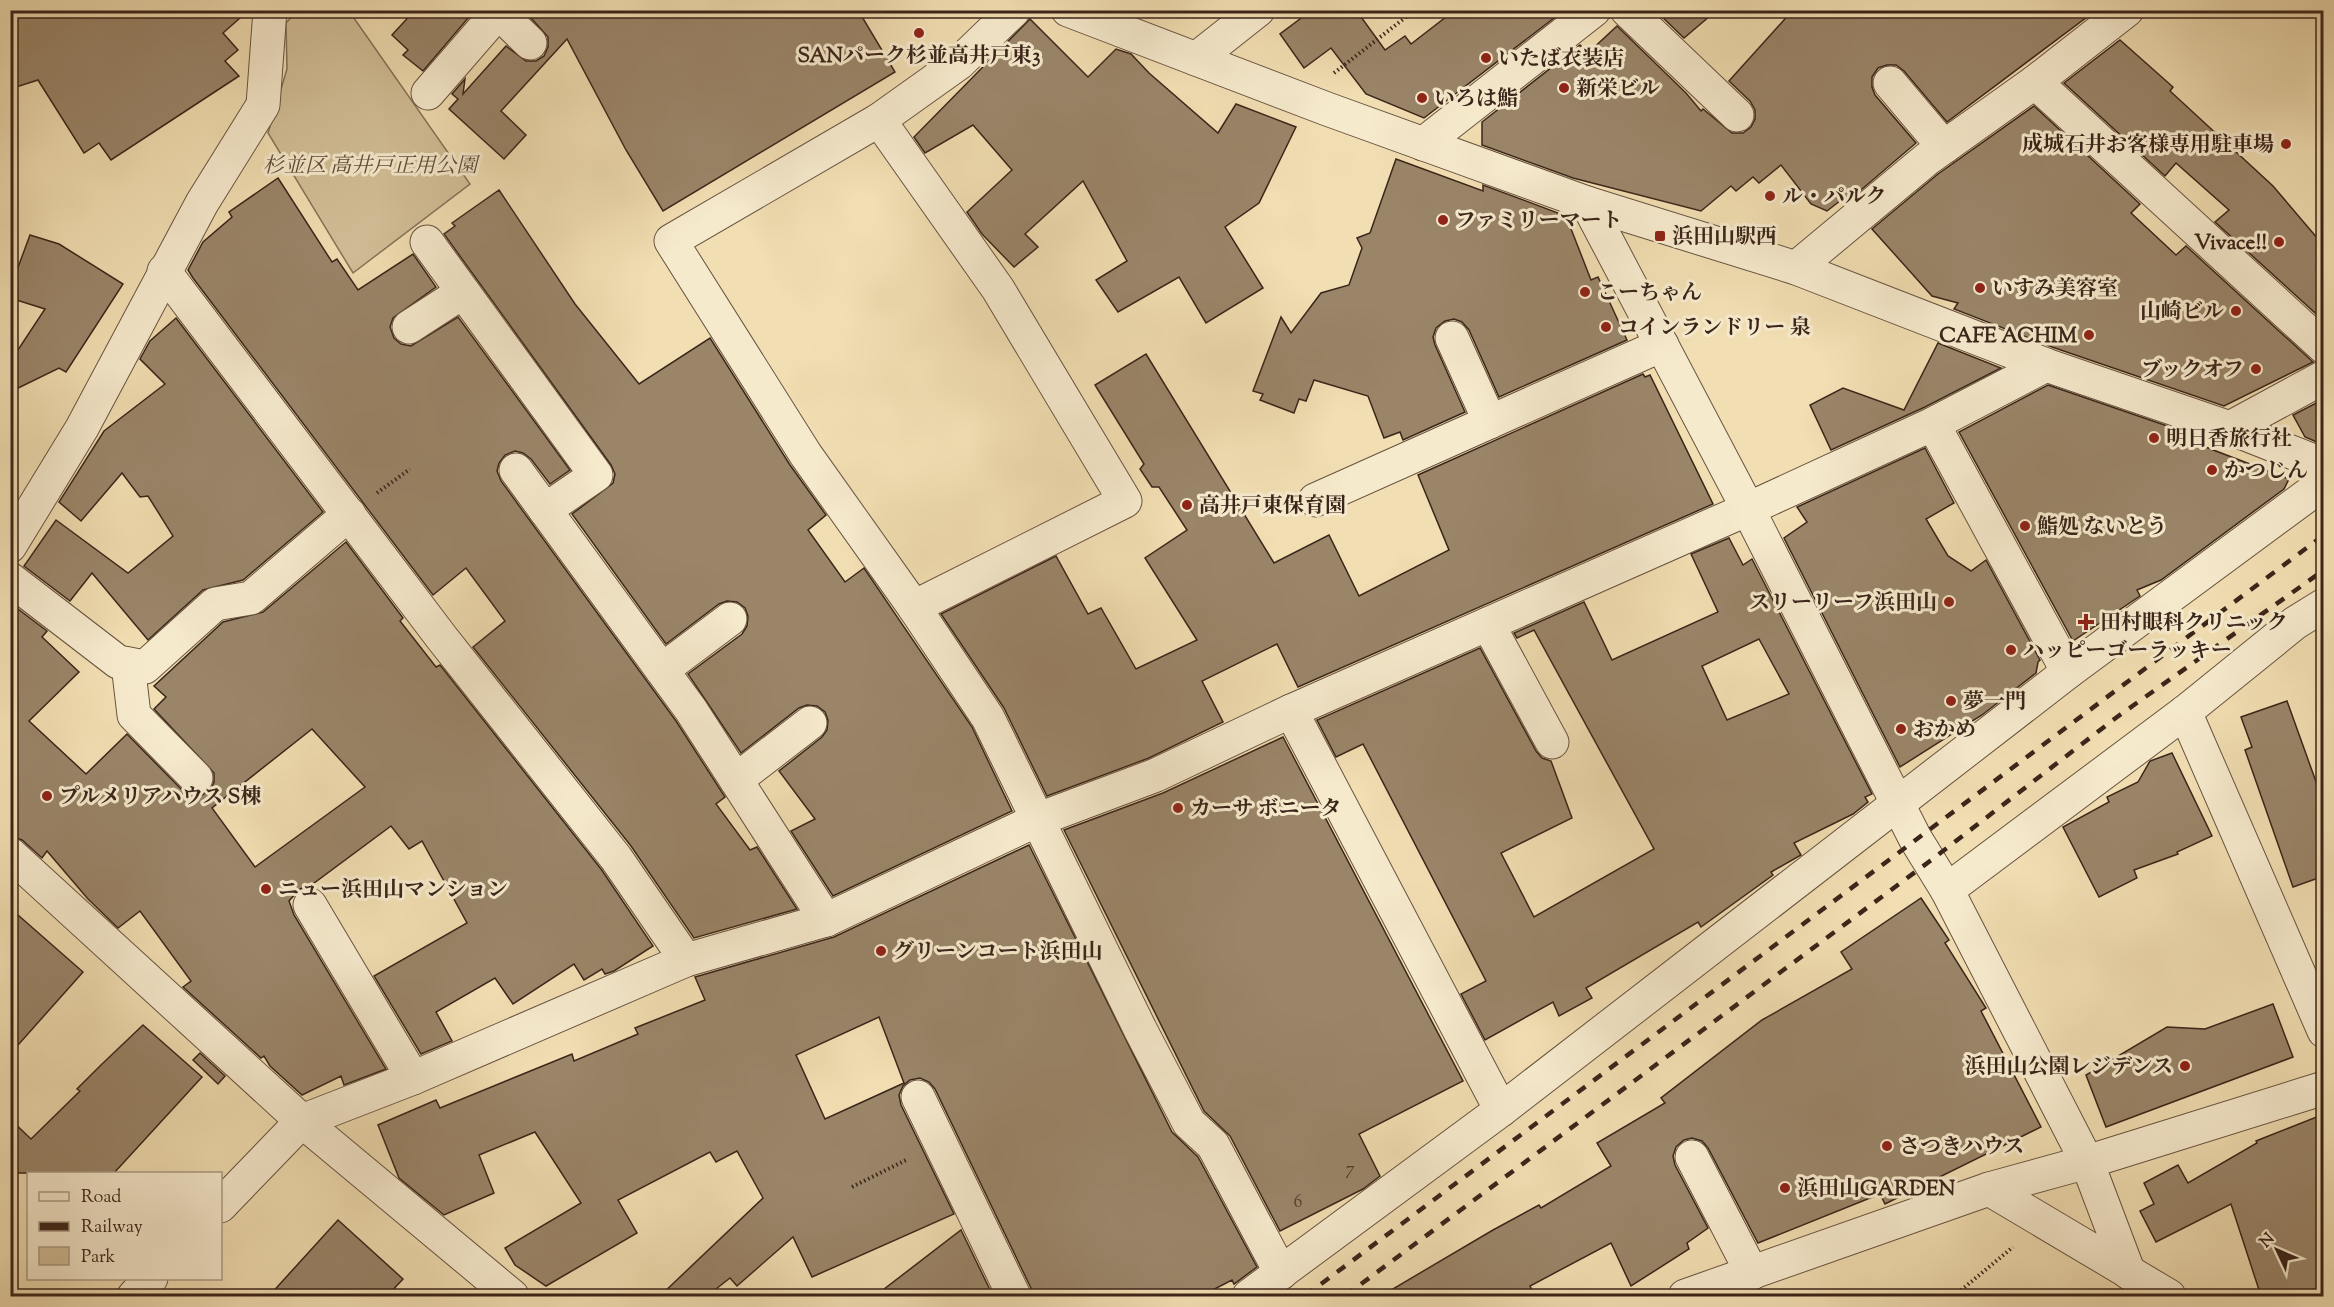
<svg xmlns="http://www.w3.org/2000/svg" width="2334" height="1307" font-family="'Sorts Mill Goudy','Noto Serif JP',serif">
<rect width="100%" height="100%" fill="#f1deb2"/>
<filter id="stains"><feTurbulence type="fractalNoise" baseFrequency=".00333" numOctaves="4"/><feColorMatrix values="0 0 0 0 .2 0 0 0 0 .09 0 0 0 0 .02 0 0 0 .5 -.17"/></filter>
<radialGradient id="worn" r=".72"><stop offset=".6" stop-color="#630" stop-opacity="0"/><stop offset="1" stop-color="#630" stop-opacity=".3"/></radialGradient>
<polygon fill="#d2bf98" stroke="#867259" stroke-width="1.5" points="297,11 349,11 470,184 353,273 268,133 287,69 286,23"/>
<g fill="#9a8569" stroke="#3b251a" stroke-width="1.5" fill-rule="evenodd">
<polygon points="10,10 249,10 223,33 238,50 225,61 239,76 111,160 99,143 84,153 38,80 10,89"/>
<polygon points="415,10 475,10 423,71 403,55 408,50 392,35"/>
<polygon points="538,10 858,10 895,72 663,211 626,150 567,39 501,111 526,135 504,159 449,109 458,99 452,94 465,79 463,94 506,46 526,61 536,61 544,56 548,47 548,37 531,18"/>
<polygon points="1312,10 1356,10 1385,50 1405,36 1411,44 1455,10 1546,10 1554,18 1424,118 1366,94 1331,48 1304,68 1280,34"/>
<polygon points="1655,10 1717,10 1684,38"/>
<polygon points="1793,10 2086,10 2091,14 1947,122 1904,71 1896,65 1887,65 1878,68 1872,77 1872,87 1875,95 1916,143 1848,201 1845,197 1827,211 1811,204 1781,165 1759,183 1753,177 1736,191 1731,186 1701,211 1573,178 1482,145 1482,122 1580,45 1588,53 1617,26 1686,93 1701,111 1703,109 1732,133 1743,133 1751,127 1755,119 1755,110 1750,101 1729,81"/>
<polygon points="1030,19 1088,77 1116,49 1131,54 1149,73 1218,133 1236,104 1296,127 1259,203 1225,227 1263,288 1206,323 1179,277 1118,312 1096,280 1127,261 1083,181 1025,234 1038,247 1014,267 982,234 967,212 1012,170 973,125 925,153 914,137"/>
<polygon points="2120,40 2173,87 2170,91 2273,186 2324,246 2324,321 2215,222 2229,210 2176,163 2165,176 2064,83"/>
<polygon points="2034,106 2140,204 2131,213 2176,255 2186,246 2313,362 2224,406 2052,347 1954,309 1958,303 1932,296 1872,229 1938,174"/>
<polygon points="1396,159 1483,191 1483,185 1566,216 1591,280 1598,277 1627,340 1499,397 1469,330 1462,322 1454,319 1445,321 1436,328 1433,337 1435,345 1465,412 1403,440 1400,432 1384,438 1368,396 1314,380 1306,401 1299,399 1294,413 1260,400 1263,394 1253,391 1281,317 1291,333 1321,293 1349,285 1362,248 1357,238 1370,233"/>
<polygon points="278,178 332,262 337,259 358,290 413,254 436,287 393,318 390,327 394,338 401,344 411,346 458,317 570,470 550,484 531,459 523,453 515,451 505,455 499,463 497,471 501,481 676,721 725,797 716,804 750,850 757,847 797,909 694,938 631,846 473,647 505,621 466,568 433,595 193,278 188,270 203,242 232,217 229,212"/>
<polygon points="499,190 575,304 639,384 710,338 790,465 826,515 808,530 845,582 864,568 972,727 1012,811 833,896 791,831 815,819 779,771 822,737 827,730 828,720 825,712 817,706 807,705 799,708 741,753 688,674 742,634 747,626 748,616 745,608 737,602 727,601 719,604 666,644 572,514 613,483 615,474 611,465 444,234 455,226 452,223"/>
<polygon points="30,235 59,244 123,284 66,372 59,368 10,392 10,362 45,309 10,298 10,289"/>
<polygon points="176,318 323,512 243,580 203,590 148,640 92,573 70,601 24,566 56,520 128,573 173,536 148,496 140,497 122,473 81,521 59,502 104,431 165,384 140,359 150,341"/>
<polygon points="1938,343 2001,368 1925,407 1831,450 1810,405 1843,388 1904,410"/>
<polygon points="1146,354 1274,563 1329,535 1359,596 1449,550 1418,475 1643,374 1645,377 1650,375 1713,504 1298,687 1277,644 1202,681 1223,722 1149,758 1047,796 1004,708 941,614 1056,556 1088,614 1101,608 1136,669 1197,640 1145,558 1187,530 1159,487 1152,487 1140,469 1144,464 1095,385"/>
<polygon points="2048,385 2176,429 2169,433 2289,479 2284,489 2161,580 2137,590 2140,596 2073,641 1959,432"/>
<polygon points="2324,399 2324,445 2305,437 2293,415"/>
<polygon points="1925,448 1954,503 1926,519 1948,556 1971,571 1986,560 2040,660 2038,662 2036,673 1982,715 1900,767 1784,538 1807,522 1797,507"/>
<path d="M 1729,538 L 1743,565 L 1752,559 L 1872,794 L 1865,797 L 1868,802 L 1853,814 L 1794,843 L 1801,855 L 1771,872 L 1773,875 L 1701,927 L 1698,922 L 1586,988 L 1592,998 L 1559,1016 L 1553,1002 L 1485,1040 L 1461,994 L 1486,981 L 1363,744 L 1336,757 L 1317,720 L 1480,648 L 1536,751 L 1542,758 L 1551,761 L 1572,818 L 1501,853 L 1534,917 L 1654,849 L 1534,630 L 1517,638 L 1514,633 L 1584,602 L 1612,660 L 1718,612 L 1691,554 ZM 1759,639 L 1789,694 L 1727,720 L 1702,666 Z"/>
<path d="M 346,542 L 403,618 L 400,621 L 436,667 L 440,665 L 601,869 L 653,946 L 614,971 L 605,974 L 602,969 L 584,980 L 574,964 L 513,1004 L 495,978 L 436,1012 L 452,1041 L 421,1054 L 374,976 L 467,923 L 422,841 L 409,849 L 391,826 L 310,886 L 300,889 L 289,901 L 294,915 L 386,1069 L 344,1085 L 341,1076 L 302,1095 L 270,1066 L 264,1056 L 261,1058 L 183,987 L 191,981 L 140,911 L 118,928 L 88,899 L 47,851 L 42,858 L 22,840 L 10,836 L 10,603 L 47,631 L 42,637 L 79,672 L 29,721 L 86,774 L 127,734 L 183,791 L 190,796 L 200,796 L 210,791 L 214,782 L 214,773 L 154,709 L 166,697 L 154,686 L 223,622 L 263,612 ZM 312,729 L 365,787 L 255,867 L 212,808 Z"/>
<polygon points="2287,701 2324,804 2324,876 2293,887 2245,750 2252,747 2241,717"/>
<polygon points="1283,737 1463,1081 1359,1134 1380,1176 1363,1189 1280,1231 1230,1136 1204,1111 1064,830 1163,793"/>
<polygon points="2172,753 2212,836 2177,852 2178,854 2134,870 2137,878 2099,897 2063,827 2109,802 2107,797 2138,782 2150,761"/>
<path d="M 1029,845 L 1172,1132 L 1198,1157 L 1257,1267 L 1234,1284 L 1232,1280 L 1201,1296 L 1033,1296 L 1031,1288 L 935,1089 L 929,1082 L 920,1078 L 910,1080 L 903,1086 L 899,1095 L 901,1105 L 954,1214 L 812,1277 L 793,1237 L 737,1286 L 730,1278 L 707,1296 L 660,1296 L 763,1198 L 737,1151 L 716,1162 L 710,1152 L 618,1200 L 637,1233 L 546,1286 L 515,1265 L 505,1248 L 581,1203 L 535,1132 L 479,1155 L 494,1193 L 444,1215 L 399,1178 L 378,1125 L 436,1100 L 440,1108 L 572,1054 L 574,1061 L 638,1034 L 635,1028 L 705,1000 L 695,977 L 834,937 ZM 879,1017 L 904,1083 L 825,1119 L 796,1055 Z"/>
<polygon points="1921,898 1949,940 1945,943 1986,1008 1981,1011 2041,1127 1885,1204 1880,1194 1758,1243 1708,1148 1702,1141 1692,1138 1684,1140 1676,1147 1673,1156 1675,1165 1708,1228 1687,1243 1689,1249 1631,1286 1611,1243 1530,1286 1535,1296 1381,1296 1493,1230 1539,1205 1541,1208 1611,1166 1597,1143 1665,1103 1661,1098 1762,1020 1852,969 1841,952"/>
<polygon points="10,908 83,972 10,1054"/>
<polygon points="2273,1004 2293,1057 2106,1127 2086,1075 2167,1027 2205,1029"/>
<polygon points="143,1025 202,1077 114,1173 10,1173 10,1119 31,1139 80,1091 77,1089 101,1065"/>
<polygon points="200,1053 225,1076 218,1084 193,1060"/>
<polygon points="2324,1114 2324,1296 2261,1296 2231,1204 2156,1242 2140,1211 2154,1204 2144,1183 2178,1165 2188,1183 2257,1143 2256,1141"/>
<polygon points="338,1220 403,1279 387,1296 269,1296"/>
<polygon points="961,1230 993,1296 875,1296"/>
</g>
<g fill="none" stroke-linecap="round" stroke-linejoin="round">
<defs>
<g id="minor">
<polyline points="1014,10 959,63 879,120 671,241 806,455 914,607 988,718 1140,1029 1189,1123 1213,1145 1281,1273"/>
<polyline points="1068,10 1327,109 1587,203 1796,268 2046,365 2230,428 2324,465"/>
<polyline points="1627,10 1737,115"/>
<polyline points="498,12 530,43"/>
<polyline points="1196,59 1258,10"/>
<polyline points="2035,82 2324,347"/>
<polyline points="1890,83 1944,147"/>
<polyline points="428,93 500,10"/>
<polyline points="879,120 998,289 1125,501 914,607"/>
<polyline points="1423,144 1594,10"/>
<polyline points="1587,203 1748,509 1915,838 1947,890 2087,1162 2129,1273"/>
<polyline points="427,242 596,475 545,510"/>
<polyline points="1796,268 1927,159 2035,82 2127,10"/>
<polyline points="164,271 442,638 616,858 686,960"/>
<polyline points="409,327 463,292"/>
<polyline points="1452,338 1490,422"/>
<polyline points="1933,424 2068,672"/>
<polyline points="2230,428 2324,377"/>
<polyline points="516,470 691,710 826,920"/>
<polyline points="1315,500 1662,345"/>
<polyline points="10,546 82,428 202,203 263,105 270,10"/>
<polyline points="10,579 118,662 145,667 215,604 251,598 349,514"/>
<polyline points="1488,624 1552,742"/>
<polyline points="128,664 134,715 196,778"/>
<polyline points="662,670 730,619"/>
<polyline points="1291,711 1501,1110"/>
<polyline points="2185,712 2324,1031"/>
<polyline points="736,780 810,723"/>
<polyline points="10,854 302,1121 512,1296"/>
<polyline points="1947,890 2185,712 2295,623 2324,605"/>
<polyline points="310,905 413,1078"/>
<polyline points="918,1097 1014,1296"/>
<polyline points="1692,1157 1752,1273"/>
<polyline points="1989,1189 2169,1296"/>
<polyline points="220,1206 302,1121 413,1078 686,960 826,920 1039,819 1156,775 1291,711 1748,509 1933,424 2046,365"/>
<polyline points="134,1296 151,1278"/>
<polyline points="1249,1296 1501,1110 2068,672 2324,483"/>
<polyline points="1685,1296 1989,1189 2087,1162 2324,1088"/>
</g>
</defs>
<use href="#minor" stroke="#685340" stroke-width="35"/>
<g stroke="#3b251a" stroke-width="4" stroke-dasharray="1.5 3" stroke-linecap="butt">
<polyline points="1334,73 1415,10"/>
<polyline points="377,493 410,469"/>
<polyline points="852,1187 906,1160"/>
<polyline points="1954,1296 2013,1247"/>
</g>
<use href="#minor" stroke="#f6eacd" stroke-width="33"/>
<g stroke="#3b251a" stroke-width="4.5" stroke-dasharray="10 10" stroke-linecap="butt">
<polyline points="1305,1296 2324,535"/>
<polyline points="1345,1296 1930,861 2117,717 2324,570"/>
</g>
</g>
<g fill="#8f2418" stroke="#f6eacd" stroke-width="2">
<circle cx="919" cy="33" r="6"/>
<circle cx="1486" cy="58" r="6"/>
<circle cx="1564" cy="88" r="6"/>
<circle cx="1422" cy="98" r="6"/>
<circle cx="2286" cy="144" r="6"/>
<circle cx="1770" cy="196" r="6"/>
<circle cx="1443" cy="220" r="6"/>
<rect x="1654" y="230" width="12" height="12" rx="3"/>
<circle cx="2279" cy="242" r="6"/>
<circle cx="1980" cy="288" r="6"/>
<circle cx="1585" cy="292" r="6"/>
<circle cx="2236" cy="311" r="6"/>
<circle cx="1606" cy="327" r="6"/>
<circle cx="2089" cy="335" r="6"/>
<circle cx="2256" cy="369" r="6"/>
<circle cx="2154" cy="438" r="6"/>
<circle cx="2212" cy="470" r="6"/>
<circle cx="1187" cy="505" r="6"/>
<circle cx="2025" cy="526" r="6"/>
<circle cx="1949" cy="602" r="6"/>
<path d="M2083 613h6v6h6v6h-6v6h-6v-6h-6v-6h6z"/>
<circle cx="2011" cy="650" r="6"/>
<circle cx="1951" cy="701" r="6"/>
<circle cx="1901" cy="729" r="6"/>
<circle cx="47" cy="796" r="6"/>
<circle cx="1178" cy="808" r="6"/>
<circle cx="266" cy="889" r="6"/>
<circle cx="881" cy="951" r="6"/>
<circle cx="2185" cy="1066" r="6"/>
<circle cx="1887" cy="1146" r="6"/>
<circle cx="1785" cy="1188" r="6"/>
</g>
<g text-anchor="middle" stroke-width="6" stroke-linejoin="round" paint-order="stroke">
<g font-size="18" fill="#533d2e">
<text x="1350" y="1174">7</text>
<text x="1298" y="1207">6</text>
</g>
<g font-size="21" font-weight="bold" fill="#3b251a" stroke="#f6eacd" text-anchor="start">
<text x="919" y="62" text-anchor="middle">SANパーク杉並高井戸東3</text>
<text x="1498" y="65">いたば衣装店</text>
<text x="1576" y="95">新栄ビル</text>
<text x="1434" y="105">いろは鮨</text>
<text x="2274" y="151" text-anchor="end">成城石井お客様専用駐車場</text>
<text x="1782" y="203">ル・パルク</text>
<text x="1455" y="227">ファミリーマート</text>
<text x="1672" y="243">浜田山駅西</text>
<text x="2267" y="249" text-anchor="end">Vivace!!</text>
<text x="1992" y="295">いすみ美容室</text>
<text x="1597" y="299">こーちゃん</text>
<text x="2224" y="318" text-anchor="end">山崎ビル</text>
<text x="1618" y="334">コインランドリー 泉</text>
<text x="2077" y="342" text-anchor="end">CAFE ACHIM</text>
<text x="2244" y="376" text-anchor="end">ブックオフ</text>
<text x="2166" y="445">明日香旅行社</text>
<text x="2224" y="477">かつじん</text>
<text x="1199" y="512">高井戸東保育園</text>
<text x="2037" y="533">鮨処 ないとう</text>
<text x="1937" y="609" text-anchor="end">スリーリーフ浜田山</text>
<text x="2100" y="629">田村眼科クリニック</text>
<text x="2023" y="657">ハッピーゴーラッキー</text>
<text x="1963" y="708">夢一門</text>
<text x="1913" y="736">おかめ</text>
<text x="59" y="803">プルメリアハウス S棟</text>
<text x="1190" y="815">カーサ ボニータ</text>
<text x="278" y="896">ニュー浜田山マンション</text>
<text x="893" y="958">グリーンコート浜田山</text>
<text x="2173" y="1073" text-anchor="end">浜田山公園レジデンス</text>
<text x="1899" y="1153">さつきハウス</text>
<text x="1797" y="1195">浜田山GARDEN</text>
</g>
<g font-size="21" font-style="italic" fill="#614c3a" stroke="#f6eacd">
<text x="370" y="172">杉並区 高井戸正用公園</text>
</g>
</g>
<rect width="2334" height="1307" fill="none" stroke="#f1deb2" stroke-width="36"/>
<rect x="12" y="12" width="2310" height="1283" fill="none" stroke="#3b251a" stroke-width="3"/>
<rect x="18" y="18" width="2298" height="1271" fill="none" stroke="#3b251a" stroke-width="1.5"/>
<rect x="27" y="1172" width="195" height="108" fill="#f6eacd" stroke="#ab9b85" stroke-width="1.5"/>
<rect x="39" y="1192" width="30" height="9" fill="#f6eacd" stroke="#ab9b85" stroke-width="1.5"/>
<text x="81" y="1202" font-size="18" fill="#3b251a">Road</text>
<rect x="39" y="1222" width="30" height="9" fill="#3b251a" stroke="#ab9b85" stroke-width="1.5"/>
<text x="81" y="1232" font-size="18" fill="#3b251a">Railway</text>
<rect x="39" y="1247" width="30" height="18" fill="#d2bf98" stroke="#ab9b85" stroke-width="1.5"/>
<text x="81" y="1262" font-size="18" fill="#3b251a">Park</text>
<g transform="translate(2277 1250) rotate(314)" stroke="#f6eacd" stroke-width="4.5" paint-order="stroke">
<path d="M0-4.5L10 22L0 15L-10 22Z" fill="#3b251a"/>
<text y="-9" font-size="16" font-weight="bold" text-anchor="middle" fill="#3b251a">N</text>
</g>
<rect width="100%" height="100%" filter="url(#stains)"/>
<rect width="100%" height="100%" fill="url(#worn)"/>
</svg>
